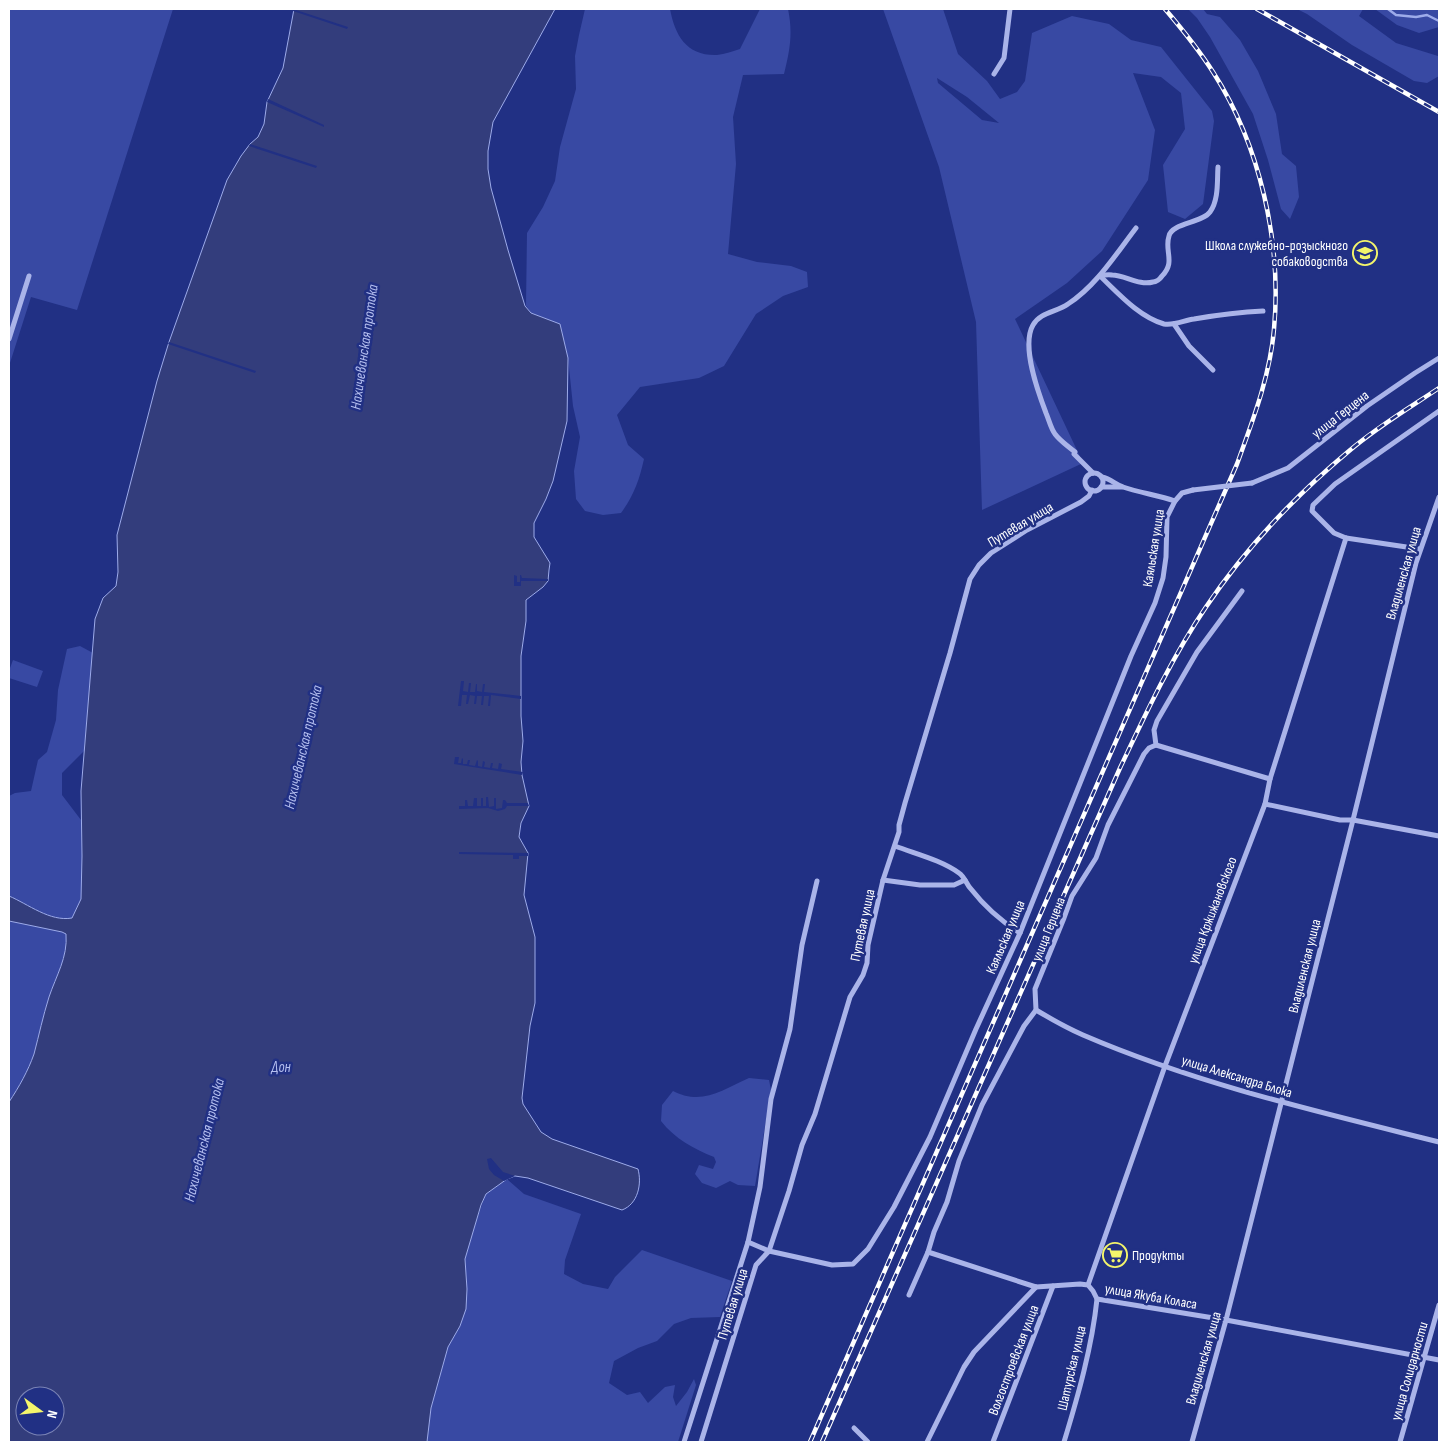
<svg xmlns="http://www.w3.org/2000/svg" width="1448" height="1451" font-family="'Sofia Sans Condensed',sans-serif">
<rect width="100%" height="100%" fill="#213084"/>
<g fill="#3849a3" fill-rule="evenodd">
<polygon points="9,9 173,9 77,310 31,297 9,366"/>
<path d="M 585,9 L 670,9 C 675,36 687,56 717,55 C 725,54 733,51 740,49 L 760,9 L 788,9 C 793,33 790,50 784,74 L 743,75 L 733,117 L 736,164 L 728,254 L 757,262 L 791,266 L 807,272 L 808,287 L 783,296 L 756,314 L 724,366 L 699,378 L 640,387 L 617,415 L 628,445 L 644,459 C 639,481 634,495 621,513 L 603,515 L 585,511 L 576,499 L 574,471 L 580,437 L 573,406 L 568,358 L 560,324 L 531,313 L 526,306 L 527,233 L 543,207 L 555,181 L 560,147 L 576,89 L 575,56 L 579,35 Z"/>
<path d="M 883,9 L 943,9 L 958,54 L 987,81 L 1000,99 L 1017,92 L 1025,81 L 1032,33 L 1072,16 L 1109,24 L 1131,40 L 1161,47 L 1212,111 L 1214,121 L 1203,204 L 1185,219 L 1168,212 L 1163,165 L 1185,129 L 1181,93 L 1161,77 L 1133,73 L 1155,130 L 1148,180 L 1102,251 L 1067,283 L 1015,319 L 1083,463 L 982,510 L 976,322 L 939,167 ZM 937,78 L 967,97 L 999,123 L 982,120 L 938,83 Z"/>
<polygon points="1188,9 1203,9 1207,14 1220,17 1240,40 1258,71 1276,114 1282,154 1296,166 1299,197 1290,219 1281,209 1268,160 1253,114 1210,37 1197,18"/>
<polygon points="1297,9 1363,9 1359,16 1396,43 1438,56 1439,76 1427,83 1414,81 1352,45 1307,14"/>
<polygon points="1375,9 1437,9 1439,10 1439,27 1419,33 1397,25"/>
<path d="M 80,646 L 93,653 L 84,751 L 62,773 L 62,795 L 81,820 L 82,856 L 81,899 L 72,918 C 50,922 28,904 9,896 L 9,796 L 15,793 L 31,791 L 38,760 L 47,752 L 56,720 L 58,690 L 67,649 Z"/>
<polygon points="13,660 43,671 37,687 9,678 9,671"/>
<path d="M 9,921 L 63,932 L 66,934 C 68,957 56,976 49,997 C 43,1016 39,1035 34,1054 C 28,1071 19,1087 9,1102 Z"/>
<path d="M 749,1078 L 769,1080 L 771,1090 L 755,1186 L 738,1185 L 730,1181 L 716,1188 L 702,1183 L 695,1174 L 699,1165 L 713,1169 L 716,1162 L 714,1157 C 694,1149 675,1139 661,1121 L 662,1105 L 673,1091 C 702,1106 722,1090 749,1078 Z"/>
<polygon points="507,1179 524,1194 581,1214 565,1260 564,1274 583,1284 608,1289 615,1277 642,1250 732,1281 720,1317 691,1318 674,1324 657,1341 638,1348 614,1361 609,1383 627,1395 640,1392 648,1403 665,1387 675,1385 673,1397 676,1406 687,1392 694,1379 696,1385 678,1442 427,1442 431,1408 448,1347 460,1326 467,1289 465,1259 471,1235 486,1194"/>
</g>
<path fill="#333d7c" stroke="#9dabea" fill-rule="evenodd" d="M 294,9 L 555,9 L 493,122 L 488,151 L 488,169 L 491,188 L 508,250 L 525,306 L 531,313 L 560,324 L 568,358 L 567,421 L 553,481 L 546,499 L 534,523 L 534,537 L 550,563 L 549,570 L 548,581 L 543,587 L 526,600 L 526,621 L 521,656 L 521,716 L 523,741 L 521,762 L 522,775 L 529,806 L 521,823 L 519,837 L 528,853 L 524,895 L 535,937 L 535,1003 L 530,1026 L 522,1098 L 523,1104 L 541,1132 L 552,1139 L 638,1169 C 642,1184 638,1204 622,1210 L 528,1178 L 515,1176 L 507,1179 L 486,1194 L 481,1205 L 465,1259 L 467,1289 L 466,1309 L 460,1326 L 448,1347 L 431,1408 L 427,1442 L 9,1442 L 9,1102 C 19,1087 28,1071 34,1054 C 39,1035 43,1016 49,997 C 56,976 68,957 66,934 L 62,932 L 9,921 L 9,896 C 28,904 50,922 72,918 L 81,899 L 82,856 L 81,791 L 95,619 L 103,598 L 116,586 L 118,572 L 117,535 L 157,381 L 169,342 L 227,180 L 241,156 L 250,144 L 258,137 L 264,124 L 267,102 L 283,68 ZM 25,1396 L 55,1396 L 55,1426 L 25,1426 Z"/>
<g fill="#213084">
<polygon points="293,9 348,27 347,29 293,11"/>
<polygon points="268,99 324,125 324,127 267,102"/>
<polygon points="250,144 317,166 316,168 249,146"/>
<polygon points="169,342 256,371 255,373 168,344"/>
<polygon points="514,575 517,576 517,582 520,582 520,575 521,575 522,578 548,579 548,581 521,581 521,586 514,586"/>
<polygon points="461,681 464,681 463,691 468,692 469,683 471,683 470,692 475,692 476,684 477,684 477,691 482,692 483,684 485,684 484,692 521,696 521,699 491,695 490,706 488,706 489,696 484,696 483,705 481,705 482,696 477,696 476,704 474,704 475,696 470,695 468,704 466,704 467,695 462,695 461,706 458,706"/>
<polygon points="455,757 459,757 458,763 461,763 462,758 463,759 463,764 467,764 468,760 470,760 469,765 475,766 477,760 478,761 478,766 482,767 483,761 485,762 484,767 490,768 491,763 493,763 492,768 498,769 499,763 502,764 501,769 523,772 522,775 454,764"/>
<polygon points="486,797 488,797 489,807 494,806 494,798 496,798 496,809 502,808 503,800 505,800 507,803 528,803 529,806 507,806 505,809 498,811 488,808 459,809 459,806 465,806 465,800 467,800 468,806 473,806 474,798 477,798 477,806 481,806 481,798 483,798 483,806 486,806"/>
<polygon points="459,852 528,853 528,856 519,856 519,859 513,859 513,855 459,854"/>
<polygon points="491,1158 503,1172 515,1176 504,1181 494,1175 489,1169 487,1159"/>
</g>
<g fill="none" stroke-linecap="round" stroke-linejoin="round">
<polyline stroke="#9dabea" stroke-width="2.5" points="1388,9 1396,15 1416,17 1427,15 1439,21"/>
<g stroke="#aab4e9" stroke-width="5">
<polyline points="994,74 1004,58 1010,9"/>
<path d="M 1100,276 C 1104,275 1108,274 1112,275 C 1125,275 1139,286 1153,282 C 1156,282 1160,279 1162,276 C 1176,262 1164,251 1169,236 C 1172,223 1202,223 1210,212 C 1219,200 1217,180 1218,167"/>
<path d="M 1100,276 C 1118,293 1139,317 1164,324 C 1174,326 1185,320 1194,319 C 1217,315 1240,312 1263,311"/>
<polyline points="1174,324 1189,346 1213,370"/>
<polyline points="9,339 29,276"/>
<path d="M 1093,473 L 1074,454 L 1075,452 C 1068,446 1060,441 1055,434 C 1051,429 1049,420 1046,413 C 1038,392 1021,346 1033,325 C 1040,312 1057,312 1068,304 C 1096,286 1116,254 1136,228"/>
<circle cx="1094" cy="482" r="9"/>
<path d="M 1102,477 C 1111,479 1116,485 1123,487 C 1140,493 1158,495 1175,501 L 1182,493 L 1193,490"/>
<polyline points="1252,483 1288,468 1367,406 1415,373 1439,358"/>
<polyline points="1101,487 1121,487"/>
<polyline points="1420,549 1346,538 1334,533 1312,511 1313,505 1335,484 1439,411"/>
<polyline points="1156,745 1270,779"/>
<polyline points="1265,804 1340,820 1353,820 1439,836"/>
<path d="M 895,846 C 916,854 941,860 959,873 C 965,877 966,884 971,889 C 985,907 1001,921 1020,933"/>
<polyline points="883,880 920,885 954,885 965,880"/>
<path d="M 1036,1010 C 1051,1019 1067,1028 1083,1035 C 1197,1084 1319,1112 1439,1142"/>
<polyline points="748,1242 769,1251 832,1265 853,1264 868,1249 894,1207 930,1137 976,1029 1020,933 1131,656 1155,603 1163,578 1166,557 1167,517 1175,501"/>
<polyline points="928,1252 1036,1287 1080,1284 1088,1285 1093,1291 1097,1299 1226,1320 1439,1360"/>
<polyline points="1088,1285 1165,1066 1265,804 1270,779 1346,538"/>
<polyline points="909,1295 928,1252 934,1232 947,1202 959,1161 982,1105 1024,1026 1036,1010 1035,989 1064,918 1072,896 1096,858 1108,825 1144,754 1149,748 1156,745 1154,730 1157,721 1197,652 1242,591"/>
<polyline points="854,1428 868,1442"/>
<polyline points="684,1442 748,1242 760,1187 771,1099 790,1029 802,945 817,881"/>
<polyline points="701,1442 756,1265 769,1251 789,1191 802,1145 815,1114 850,997 863,975 867,963 868,945 883,880 899,832 899,825 905,803 950,653 970,579 979,565 991,553 1027,530 1081,502 1089,496 1092,490"/>
<polyline points="927,1442 964,1367 974,1352 1036,1287"/>
<polyline points="993,1442 1053,1286"/>
<path d="M 1064,1442 C 1078,1396 1092,1347 1097,1299"/>
<polyline points="1192,1442 1226,1320 1353,820 1416,563 1439,497"/>
<polyline points="1400,1442 1439,1305"/>
</g>
<defs>
<g id="rail">
<polyline points="1257,9 1439,112"/>
<path d="M 810,1442 L 1237,464 C 1253,420 1270,376 1274,329 C 1282,243 1260,145 1213,72 C 1199,50 1182,29 1165,9"/>
<path d="M 822,1442 L 1120,768 C 1146,713 1172,657 1206,607 C 1245,549 1295,496 1349,451 C 1377,427 1409,408 1439,388"/>
</g>
</defs>
<use href="#rail" stroke="#fff" stroke-width="4.5"/>
<use href="#rail" stroke="#213084" stroke-width="2.5" stroke-dasharray="8" stroke-linecap="butt"/>
<polyline stroke="#aab4e9" stroke-width="5" points="1193,490 1252,483"/>
</g>
<defs>
<symbol id="school-ring" viewBox="-11 -11 22 22"><circle r="9.5" fill="#213084" stroke="#f4f56b" stroke-width="1.5"/><path d="M0-5L7-2L0 1L-7-2ZM-4 1L0 2.5L4 1V4Q0 6-4 4Z" fill="#f4f56b"/></symbol>
<symbol id="supermarket-ring" viewBox="-11 -11 22 22"><circle r="9.5" fill="#213084" stroke="#f4f56b" stroke-width="1.5"/><path d="M-6-5.5h2.5l.6 2H6L4.5 2H-2.5L-4.4-4H-6ZM-1.5 3.2a1.3 1.3 0 1 0 .1 0ZM3 3.2a1.3 1.3 0 1 0 .1 0Z" fill="#f4f56b"/></symbol>
</defs>
<g fill-rule="evenodd">
<use href="#school-ring" x="1351" y="239" width="28" height="28"/>
<use href="#supermarket-ring" x="1101" y="1241" width="28" height="28"/>
</g>
<g text-anchor="middle" stroke-width="5" stroke-linejoin="round" paint-order="stroke">
<g font-size="14" fill="#fff" stroke="#213084" text-anchor="end">
<text x="1348" y="250">Школа служебно-розыскного<tspan x="1348" dy="16">собаководства</tspan></text>
<text x="1132" y="1260" text-anchor="start">Продукты</text>
</g>
<g font-size="14" fill="#fff" stroke="#213084">
<text transform="translate(1340 414) rotate(-38)" y="5">улица Герцена</text>
<text transform="translate(1020 524) rotate(-31)" y="5">Путевая улица</text>
<text transform="translate(1153 548) rotate(-81)" y="5">Каяльская улица</text>
<text transform="translate(1403 573) rotate(-74)" y="5">Владиленская улица</text>
<text transform="translate(1212 910) rotate(-69)" y="5">улица Кржижановского</text>
<text transform="translate(862 925) rotate(-78)" y="5">Путевая улица</text>
<text transform="translate(1048 929) rotate(-68)" y="5">улица Герцена</text>
<text transform="translate(1005 937) rotate(-67)" y="5">Каяльская улица</text>
<text transform="translate(1304 966) rotate(-76)" y="5">Владиленская улица</text>
<text transform="translate(1237 1076) rotate(17)" y="5">улица Александра Блока</text>
<text transform="translate(1151 1296) rotate(10)" y="5">улица Якуба Коласа</text>
<text transform="translate(732 1304) rotate(-73)" y="5">Путевая улица</text>
<text transform="translate(1203 1358) rotate(-74)" y="5">Владиленская улица</text>
<text transform="translate(1013 1360) rotate(-69)" y="5">Волгостроевская улица</text>
<text transform="translate(1071 1368) rotate(-77)" y="5">Шатурская улица</text>
<text transform="translate(1409 1371) rotate(-74)" y="5">улица Солидарности</text>
</g>
<g font-size="15" font-style="italic" fill="#b5bff0" stroke="#213084">
<text transform="translate(364 347) rotate(-82)" y="5">Нахичеванская протока</text>
<text transform="translate(303 747) rotate(-77)" y="5">Нахичеванская протока</text>
<text x="281" y="1072">Дон</text>
<text transform="translate(204 1140) rotate(-76)" y="5">Нахичеванская протока</text>
</g>
</g>
<rect width="1448" height="1451" fill="none" stroke="#ffffff" stroke-width="20"/>
<g transform="translate(40 1411) rotate(105)"><circle r="24" fill="#213084" stroke="#7a83b5"/>
<path d="M0-4L9 19L0 12L-9 19Z" fill="#f4f56b"/>
<text y="-8" font-size="14" font-weight="bold" text-anchor="middle" fill="#ffffff">N</text>
</g>
</svg>
